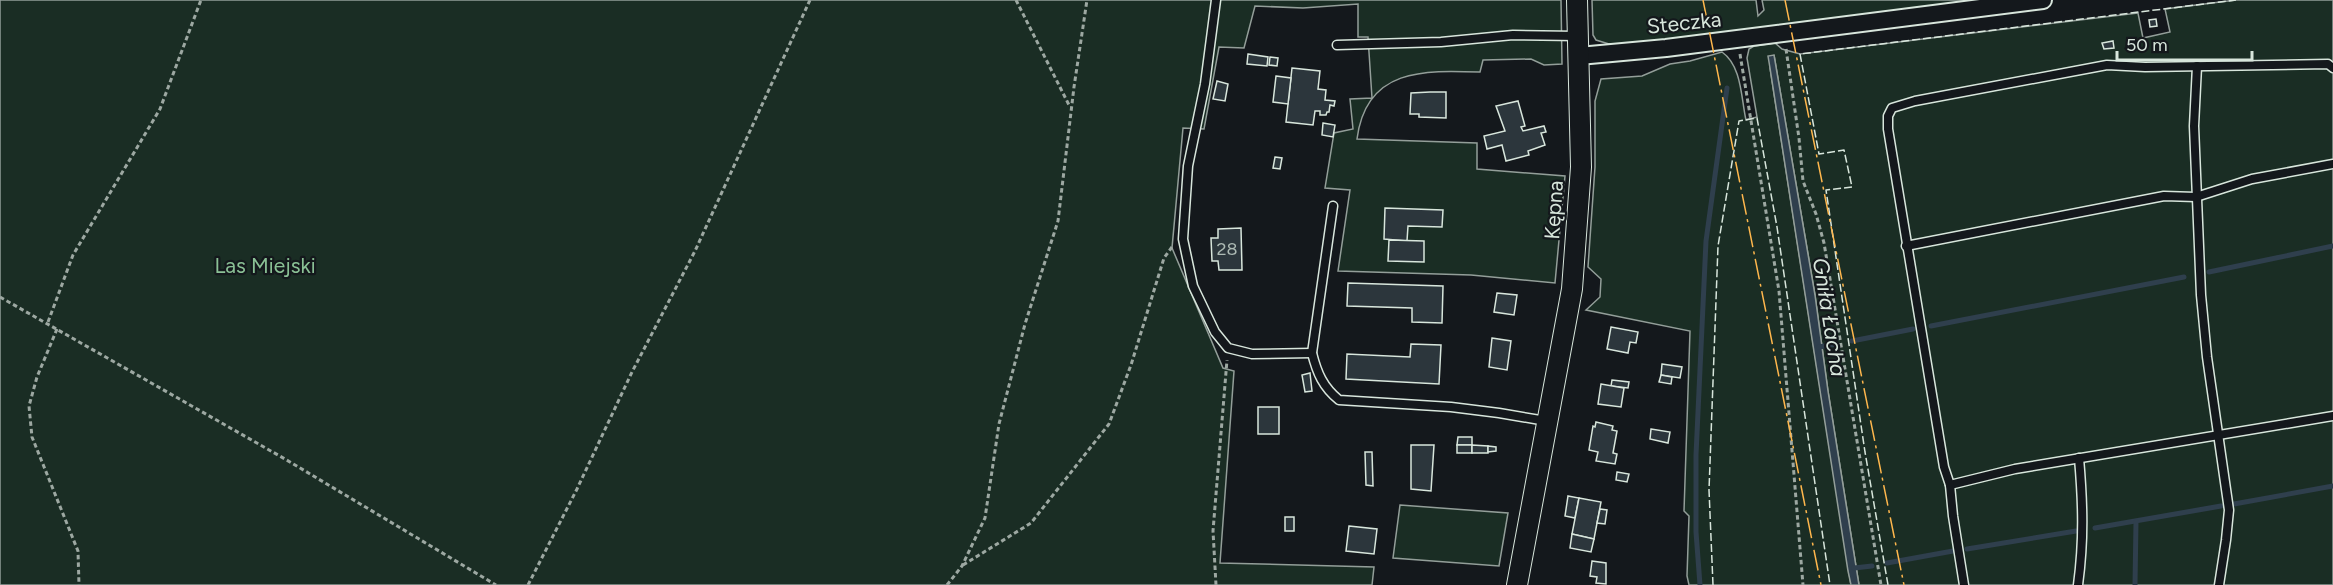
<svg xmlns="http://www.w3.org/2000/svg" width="2333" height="585" font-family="Figtree,sans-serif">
<rect width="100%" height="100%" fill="#14181c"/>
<g fill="#1a2d24" stroke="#939e99" stroke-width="1.5">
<path d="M 0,0 L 1561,0 L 1562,64 L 1544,65 L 1531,59 L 1483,60 L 1480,72 C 1424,70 1366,68 1357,139 L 1477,143 L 1477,169 L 1565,176 L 1555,283 L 1471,275 L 1338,271 L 1350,190 L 1325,188 L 1334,133 L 1353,129 L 1350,99 L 1372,98 L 1368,37 L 1358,37 L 1358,4 L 1303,8 L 1255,6 L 1244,48 L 1219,47 L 1204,129 L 1183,128 L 1172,248 L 1223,368 L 1234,371 L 1220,563 L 1374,567 L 1372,585 L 0,585 Z"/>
<polygon points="1592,0 1756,0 1758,16 1764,10 1762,0 2001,0 1653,43 1609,44 1596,40 1593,35"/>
<path d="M 2236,0 L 2333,0 L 2333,585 L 1859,585 L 1828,391 L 1815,295 L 1774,55 L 1770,68 L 1851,585 L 1689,585 L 1687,576 L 1689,516 L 1684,511 L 1690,331 L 1586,310 L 1600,297 L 1601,279 L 1588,267 L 1595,167 L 1595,101 L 1601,79 L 1642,76 L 1670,64 L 1690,61 L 1722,52 C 1742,66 1741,98 1746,120 L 1757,117 L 1747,58 L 1749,49 L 1754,46 L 1775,43 L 1782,49 L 1800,54 L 2138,13 L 2143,38 L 2170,32 L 2165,9 Z"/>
<polygon points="1400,505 1508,513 1499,566 1393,558"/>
</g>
<polygon fill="#2f3f4d" stroke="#939e99" stroke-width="1.5" points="1774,55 1815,295 1828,391 1859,585 1851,585 1848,571 1770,68 1768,56"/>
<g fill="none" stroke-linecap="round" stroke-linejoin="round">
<g stroke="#2f3f4d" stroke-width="5">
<polyline points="2209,272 2333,246"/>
<polyline points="1931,326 2184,277"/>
<polyline points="1852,341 1913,329"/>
<polyline points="1819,347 1836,344"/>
<polyline points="2234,504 2333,486"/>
<polyline points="2095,528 2221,506"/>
<polyline points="1967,549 2076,531"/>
<polyline points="1887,563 1953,551"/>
<polyline points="1854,568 1872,566"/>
<polyline points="1700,585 1696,532 1696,455 1706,241 1727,88"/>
<polyline points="2135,585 2136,522"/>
</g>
</g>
<g fill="#2c363c" stroke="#d8e6dc" stroke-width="1.5">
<polygon points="2156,19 2157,26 2150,27 2149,20"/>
<polygon points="2113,41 2114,48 2104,49 2102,43"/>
<polygon points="1248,54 1268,57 1267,66 1247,64"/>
<polygon points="1270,57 1278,58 1277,66 1269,65"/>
<polygon points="1292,68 1320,71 1318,89 1326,90 1325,100 1335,101 1334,106 1330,105 1329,112 1327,112 1326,115 1320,115 1320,111 1315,111 1313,125 1286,122"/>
<polygon points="1276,76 1291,78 1288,104 1273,102"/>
<polygon points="1217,81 1228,84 1225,101 1213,99"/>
<polygon points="1430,92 1446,92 1446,118 1419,117 1419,114 1410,114 1411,93"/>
<polygon points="1518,101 1525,126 1521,127 1523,131 1544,126 1546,132 1541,133 1545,145 1528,151 1529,155 1506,161 1502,145 1487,149 1484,136 1505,131 1496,106"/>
<polygon points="1323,123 1335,125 1333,137 1322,135"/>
<polygon points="1275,157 1282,158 1280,169 1273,168"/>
<polygon points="1385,208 1443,210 1442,227 1408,226 1407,241 1384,239"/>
<polygon points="1241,228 1242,270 1219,270 1218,261 1212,261 1211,238 1218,238 1218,229"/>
<polygon points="1389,240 1424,241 1424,262 1388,261"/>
<polygon points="1348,283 1443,286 1442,323 1412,322 1412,308 1347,306"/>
<polygon points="1497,293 1517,295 1514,315 1494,312"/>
<polygon points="1611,327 1638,332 1636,343 1630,342 1628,353 1607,349"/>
<polygon points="1492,338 1511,341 1507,370 1489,367"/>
<polygon points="1411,344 1441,345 1439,384 1346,379 1347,354 1410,357"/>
<polygon points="1662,364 1682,367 1680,378 1661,375"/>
<polygon points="1310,373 1312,391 1305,392 1302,375"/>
<polygon points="1661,375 1672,377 1671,384 1659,382"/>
<polygon points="1612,380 1629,382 1628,388 1611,386"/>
<polygon points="1601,384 1624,388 1621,407 1598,404"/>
<rect x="1258" y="407" width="21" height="27"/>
<polygon points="1596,422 1613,426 1612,430 1617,431 1613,453 1617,454 1615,464 1596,461 1598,452 1589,450 1593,426 1595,427"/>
<polygon points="1651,429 1670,432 1668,443 1650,439"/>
<polygon points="1458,437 1472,437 1472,445 1457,445"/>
<polygon points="1411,445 1434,445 1431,491 1411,489"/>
<rect x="1457" y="445" width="15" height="8"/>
<polygon points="1472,445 1488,446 1488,453 1472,453"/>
<polygon points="1488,446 1496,447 1496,451 1488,452"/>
<polygon points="1365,452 1372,452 1373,486 1366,485"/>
<polygon points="1617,472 1629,474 1627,482 1616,480"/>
<polygon points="1568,496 1579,498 1575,518 1565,516"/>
<polygon points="1579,498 1601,502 1594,539 1572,534"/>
<polygon points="1600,509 1607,510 1605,524 1597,523"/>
<rect x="1285" y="517" width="9" height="14"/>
<polygon points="1349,526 1377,529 1374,554 1346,551"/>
<polygon points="1572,534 1594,539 1591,552 1570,548"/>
<polygon points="1592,561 1606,563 1606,584 1596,583 1597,577 1590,576"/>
</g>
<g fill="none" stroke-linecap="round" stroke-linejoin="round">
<defs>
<g id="service">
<polyline points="1216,0 1205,84 1188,166 1183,239 1193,286 1215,332 1228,348 1252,354 1312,353"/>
<polyline points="1337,45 1441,42 1513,35 1578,36"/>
<polyline points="2197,66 2194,126 2201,295 2207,357 2229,510 2226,540 2219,585"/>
<path d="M 1333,206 L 1312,353 C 1317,373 1323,387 1339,400 L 1451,407 L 1499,413 L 1546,421"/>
<polyline points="1906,246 2164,196 2196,197 2252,179 2333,164"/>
<polyline points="1950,485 2015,469 2333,416"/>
<polyline points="1964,585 1953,516 1950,485 1944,467 1888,129 1888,116 1892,108 1915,101 2107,65 2145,67 2328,64 2333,68"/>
<path d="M 2078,585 C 2084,540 2083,504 2079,458"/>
</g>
<polyline id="minor" points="1579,56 1666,48 2043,0"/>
<polyline id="tertiary" points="1517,585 1572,289 1581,167 1577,0"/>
</defs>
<use href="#service" stroke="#d8e6dc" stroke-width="11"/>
<use href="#minor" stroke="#d8e6dc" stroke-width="20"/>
<use href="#tertiary" stroke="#d8e6dc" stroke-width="22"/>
<g stroke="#9da8a2" stroke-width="3" stroke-dasharray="4.5 3" stroke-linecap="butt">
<polyline points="1016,0 1070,107"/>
<polyline points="1786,49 1799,138 1803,181 1816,214 1824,243 1881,585"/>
<polyline points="1740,54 1779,291 1803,585"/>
<polyline points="0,297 285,459 496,585"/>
<polyline points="48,322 73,255 160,109 201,0"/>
<polyline points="57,329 37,377 29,406 32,437 78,551 79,585"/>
<polyline points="963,565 1031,523 1109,424 1131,365 1164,258 1172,247"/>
<polyline points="528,585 577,489 632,372 695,251 810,0"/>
<polyline points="947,585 962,566 985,518 999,424 1025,324 1058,221 1074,87 1087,0"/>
<polyline points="1216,585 1213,531 1227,360"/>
</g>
<use href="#service" stroke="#14181c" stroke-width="8"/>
<use href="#minor" stroke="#14181c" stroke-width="16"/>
<use href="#tertiary" stroke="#14181c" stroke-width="20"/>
<g stroke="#d8e6dc" stroke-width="1.5" stroke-dasharray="8 3" stroke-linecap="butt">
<polyline points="1713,585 1709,490 1718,246 1739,121 1757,118 1777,227 1830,585"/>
<polyline points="1888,585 1865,452 1826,190 1852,187 1844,150 1819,154 1800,54 2236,0"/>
</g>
<g stroke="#ffb74d" stroke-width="1.5" stroke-dasharray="21 4.5 3 4.5" stroke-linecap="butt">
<polyline points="1703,0 1821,585"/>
<polyline points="1785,0 1904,585"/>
</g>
</g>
<g text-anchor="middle" stroke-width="4.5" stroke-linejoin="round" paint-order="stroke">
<g font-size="18" fill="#adbab4">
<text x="1227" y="255">28</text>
</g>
<g font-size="21" fill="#d8e6dc" stroke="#14181c">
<text transform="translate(1684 23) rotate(-6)" y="7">Steczka</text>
<text transform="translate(1554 210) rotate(-86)" y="7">Kępna</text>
</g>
<g font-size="21" fill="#8ac095" stroke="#14181c">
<text x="265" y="273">Las Miejski</text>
</g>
<g font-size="22" font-style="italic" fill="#d8e6dc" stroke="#14181c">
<text transform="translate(1830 317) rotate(81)" y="8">Gniła Łacha</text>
</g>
</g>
<path d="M2117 51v9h135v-9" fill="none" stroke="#d8e6dc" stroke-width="3"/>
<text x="2126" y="51" font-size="18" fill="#d8e6dc" stroke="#14181c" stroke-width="4.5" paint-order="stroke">50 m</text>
</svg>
